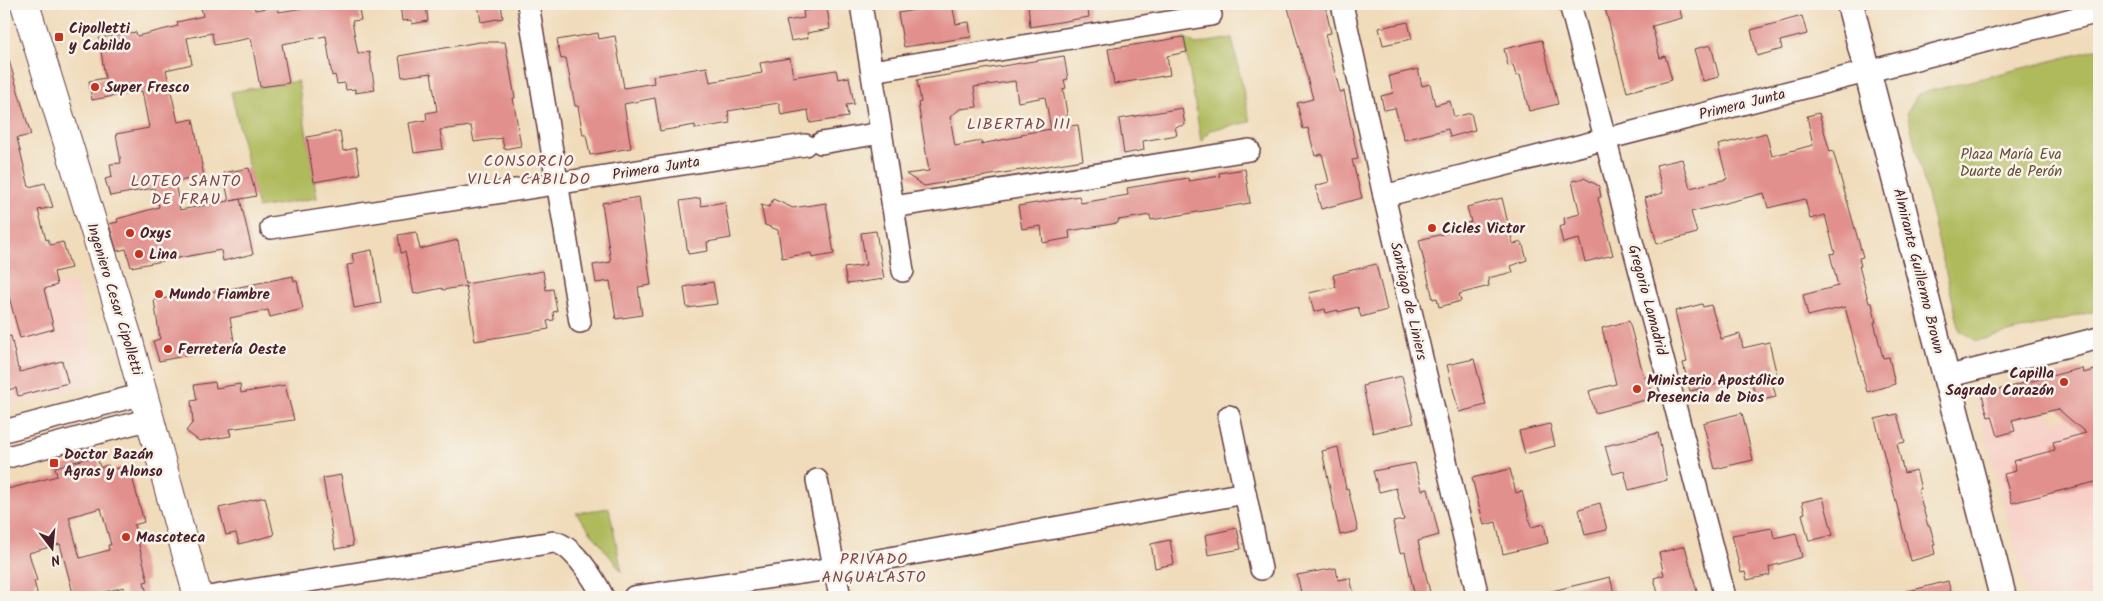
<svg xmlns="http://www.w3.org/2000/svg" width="2103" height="601" font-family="Kalam,sans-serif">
<rect width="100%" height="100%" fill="#f7f3e8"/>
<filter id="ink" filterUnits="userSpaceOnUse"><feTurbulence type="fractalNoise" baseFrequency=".02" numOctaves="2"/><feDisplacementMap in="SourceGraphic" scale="10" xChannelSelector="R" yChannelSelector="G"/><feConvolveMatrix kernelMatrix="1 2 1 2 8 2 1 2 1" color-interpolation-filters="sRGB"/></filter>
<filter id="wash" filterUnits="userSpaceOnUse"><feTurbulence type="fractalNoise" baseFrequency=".0096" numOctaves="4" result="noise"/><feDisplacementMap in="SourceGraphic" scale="20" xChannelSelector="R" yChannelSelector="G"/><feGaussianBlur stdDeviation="1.12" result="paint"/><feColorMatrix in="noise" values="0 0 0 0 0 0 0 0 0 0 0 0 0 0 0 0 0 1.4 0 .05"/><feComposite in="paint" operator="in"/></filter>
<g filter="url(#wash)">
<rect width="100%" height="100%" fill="#f0dbba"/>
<g fill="#f7d1c7">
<polygon points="75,281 101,368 93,384 4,408 4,299"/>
<polygon points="2040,379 2051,421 2099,409 2099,597 2028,597 1975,396"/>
</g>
<g fill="#afba5c" stroke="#7c6c44">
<polygon points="1184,37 1196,44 1232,38 1250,122 1210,130 1201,141"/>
<polygon points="2099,49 2099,310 1977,341 1960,331 1907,112 1918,94"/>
<polygon points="298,81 317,198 258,208 231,92"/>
<polygon points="609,508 622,572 576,513"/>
</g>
<g id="blocks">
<g fill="#e2908d" fill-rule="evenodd">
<polygon points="200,4 254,4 255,10 278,6 279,12 327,4 358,4 361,20 352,21 358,54 369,52 375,90 355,93 355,89 346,90 345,83 337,84 335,75 332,76 326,36 282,44 289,83 260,87 251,38 214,45 212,33 187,38 192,64 166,70 178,122 193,119 204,176 175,182 180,210 229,201 223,173 249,168 256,196 231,201 240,199 253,254 223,261 221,250 131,267 126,249 117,251 109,224 118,222 117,219 159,207 154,188 110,196 105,179 112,177 110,164 121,163 116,134 149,128 142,91 92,100 89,81 105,78 99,38 136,32 137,36 178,26 177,22 203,16"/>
<polygon points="400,4 426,4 428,21 412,24 412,20 402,21"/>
<polygon points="478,4 501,4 503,18 481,22"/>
<polygon points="952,4 956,24 969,22 971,37 904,47 898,13"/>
<polygon points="1028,4 1087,4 1089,17 1030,27"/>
<polygon points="1287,4 1312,4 1313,8 1325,5 1331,33 1325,34 1340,92 1344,91 1358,159 1352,160 1362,198 1321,209 1315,186 1329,182 1322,154 1315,156 1308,128 1303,129 1297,103 1313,99"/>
<polygon points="1604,4 1678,4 1682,18 1652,26 1660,58 1665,56 1672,80 1627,92"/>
<polygon points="827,7 830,29 807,33 808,38 791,41 786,21 804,18 803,11"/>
<polygon points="1802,16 1807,34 1780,41 1782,49 1757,56 1751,30"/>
<polygon points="1408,22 1412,39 1383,45 1379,28"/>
<polygon points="598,33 599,39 615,36 624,88 654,83 653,76 707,67 710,82 762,73 760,63 790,58 793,77 836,70 838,79 849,77 854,104 846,105 848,117 810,123 808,110 781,115 779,103 728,111 730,123 695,129 695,125 660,131 655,98 624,104 631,148 590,155 586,135 583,135 578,106 575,106 566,58 561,59 557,40"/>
<polygon points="1184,37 1187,52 1167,56 1170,75 1114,84 1108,49"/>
<polygon points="1542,40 1558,104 1529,111 1520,75 1516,76 1513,65 1508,66 1504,49"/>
<polygon points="479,42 505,42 515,98 513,98 521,146 504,149 502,138 474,142 471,126 440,130 443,149 414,153 409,123 427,120 426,113 437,111 431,73 402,77 399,56"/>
<polygon points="1711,45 1719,77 1703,81 1694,49"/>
<path d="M 1064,56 L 1068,79 L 1064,80 L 1066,88 L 1063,89 L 1069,126 L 1078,125 L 1083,160 L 924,186 L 906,174 L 929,171 L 918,103 L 921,102 L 917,80 ZM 1015,81 L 1018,102 L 1045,97 L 1051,129 L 1021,134 L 1022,136 L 981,144 L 981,141 L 955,146 L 950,117 L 960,109 L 977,107 L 974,87 Z"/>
<polygon points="4,57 8,57 31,135 17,138 29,187 45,183 53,207 38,210 46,240 48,239 50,245 63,242 71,268 54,272 57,285 44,289 54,329 20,338 4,278"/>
<polygon points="1418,69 1422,86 1430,84 1435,105 1450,101 1454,117 1471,113 1475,130 1450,137 1448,129 1404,140 1395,108 1384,110 1381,96 1393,93 1389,76"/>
<polygon points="1182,108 1185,125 1175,127 1177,135 1143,141 1144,150 1124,154 1119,119"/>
<polygon points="1819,113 1830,152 1833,151 1863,257 1859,258 1861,266 1859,266 1869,303 1872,303 1876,322 1874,322 1883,358 1889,357 1895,384 1867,392 1845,307 1808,316 1803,295 1838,286 1830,254 1835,253 1825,215 1810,219 1805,199 1768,208 1764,193 1691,212 1697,233 1657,244 1645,198 1663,193 1656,165 1682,159 1690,188 1727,179 1718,145 1766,133 1772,156 1813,145 1807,116"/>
<polygon points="340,131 343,151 356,148 360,174 314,182 307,137"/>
<polygon points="1245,169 1250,203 1151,220 1150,215 1118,220 1118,223 1069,231 1070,238 1043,243 1041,226 1022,229 1018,206 1079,196 1081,203 1128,195 1127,188 1188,178 1189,181 1220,176 1219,173"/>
<polygon points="1584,178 1599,186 1601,197 1598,198 1613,255 1585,262 1579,239 1563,243 1559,227 1565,225 1564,218 1580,214 1572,181"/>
<polygon points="639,197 651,285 638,287 642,315 616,319 610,281 596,283 593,265 611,262 602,203"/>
<polygon points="700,198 701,206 725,202 731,238 707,242 708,251 688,254 680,201"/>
<polygon points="1502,198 1513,244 1522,242 1527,260 1511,266 1513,272 1488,278 1489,286 1459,294 1461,301 1439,307 1437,298 1433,299 1419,240 1458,230 1457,226 1471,222 1467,207"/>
<polygon points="773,199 793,208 826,203 834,254 812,258 811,253 782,258 778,230 765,225 761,205 769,207"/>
<polygon points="876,231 884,279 847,284 844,268 866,265 861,233"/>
<polygon points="416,232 420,249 458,240 465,284 543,271 546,290 553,289 557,311 553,312 554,320 547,321 549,329 475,341 466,286 443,290 442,288 414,294 405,252 401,253 398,235"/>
<polygon points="372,250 381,303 354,308 347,265 354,264 352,254"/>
<polygon points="1376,264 1387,310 1361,317 1358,307 1338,312 1338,310 1326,313 1325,309 1314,312 1309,293 1336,287 1333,275"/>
<polygon points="293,276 294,281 297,281 303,309 270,317 268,310 230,318 235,346 159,361 153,341 160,339 154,300 230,289"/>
<polygon points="713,282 717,304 687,308 684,287"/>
<polygon points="1702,304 1703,307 1711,305 1721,339 1740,334 1743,348 1769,342 1778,380 1772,381 1776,397 1757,401 1750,376 1690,391 1683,363 1687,362 1675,311"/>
<polygon points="1629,321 1644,377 1648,376 1653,398 1595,413 1589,391 1616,384 1602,328"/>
<polygon points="11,336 18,369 19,368 20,372 62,361 68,383 18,396 16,388 7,390 4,377 4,337"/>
<polygon points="1474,359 1486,405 1459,412 1447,365"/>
<polygon points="2082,368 2083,373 2099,369 2099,481 2012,503 2004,474 2016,471 2013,461 2055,450 2053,442 2086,433 2058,409 2012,420 2015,431 1998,436 1992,416 1988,417 1982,394"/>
<polygon points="1402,376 1414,423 1373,433 1363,386 1366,385 1366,384"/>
<polygon points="215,382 216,388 240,384 241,393 285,385 294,420 229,429 231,436 199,441 186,431 193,422 191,401 197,400 194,385"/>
<polygon points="1742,413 1753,460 1715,469 1703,423"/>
<polygon points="1897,414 1905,442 1897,444 1904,473 1916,470 1921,489 1918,490 1928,526 1930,526 1935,545 1933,545 1935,554 1911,561 1875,419"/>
<polygon points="1550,424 1555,446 1525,454 1519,431"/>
<polygon points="1658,433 1667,480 1629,490 1624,471 1613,474 1605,446"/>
<polygon points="1338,447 1346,489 1348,488 1358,531 1340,535 1322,451"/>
<path d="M 97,456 L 100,468 L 108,465 L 110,470 L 129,465 L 144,522 L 134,525 L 148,581 L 144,582 L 148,597 L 126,597 L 124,587 L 85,597 L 74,597 L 60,544 L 29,553 L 37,581 L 34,581 L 38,597 L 4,597 L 4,490 L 57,476 L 55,467 ZM 101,508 L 111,545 L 108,545 L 109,550 L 80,558 L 69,517 Z"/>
<polygon points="1415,463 1422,490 1428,489 1439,535 1418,541 1431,597 1415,597 1405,552 1400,553 1393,522 1404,520 1396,488 1379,492 1373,471"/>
<polygon points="1510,469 1516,493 1522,491 1531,527 1544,524 1548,543 1503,554 1496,522 1484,525 1472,478"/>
<polygon points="341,475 353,546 335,549 323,478"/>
<polygon points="265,497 274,535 239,544 236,533 226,535 219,508"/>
<polygon points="1823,497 1833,535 1809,541 1802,514 1805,513 1802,502"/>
<polygon points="1600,503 1607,530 1585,535 1579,509"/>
<polygon points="1237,528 1241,549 1208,555 1205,535"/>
<polygon points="1772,528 1774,538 1796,533 1802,557 1769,567 1770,575 1747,580 1745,572 1741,573 1732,535"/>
<polygon points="1170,540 1174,564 1155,568 1151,544"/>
<polygon points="1685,546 1697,592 1679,597 1659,597 1654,578 1664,575 1659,553"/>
<polygon points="1336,568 1338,580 1350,578 1354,594 1339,597 1302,597 1297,575"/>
<polygon points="1610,577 1615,597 1549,597 1548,592"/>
<polygon points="1948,581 1952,597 1906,597 1905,592"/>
</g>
</g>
</g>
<g filter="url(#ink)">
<use href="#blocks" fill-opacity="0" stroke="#633b40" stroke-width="1"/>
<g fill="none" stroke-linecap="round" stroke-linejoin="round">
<defs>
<g id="minor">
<polyline points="528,4 580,322"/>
<polyline points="861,4 903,271"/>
<polyline points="1342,4 1384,196 1478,597"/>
<polyline points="1570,4 1725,597"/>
<polyline points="872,71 1211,15"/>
<polyline points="821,143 881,133"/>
<polyline points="1384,196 2099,12"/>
<polyline points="893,207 1249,150"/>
<polyline points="271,228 805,145"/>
<polyline points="1946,377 2099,338"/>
<polyline points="1229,416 1261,569"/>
<polyline points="4,431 143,394"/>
<polyline points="4,458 150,419"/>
<polyline points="817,480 840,597"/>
<path d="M 208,597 L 554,542 C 573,545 595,580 603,597"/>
<polyline points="634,597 835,568 1245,493"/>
</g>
<polyline id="tertiary" points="1850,4 2003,597"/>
<polyline id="secondary" points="25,4 128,338 198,597"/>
</defs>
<use href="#minor" stroke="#633b40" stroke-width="24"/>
<use href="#tertiary" stroke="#633b40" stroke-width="29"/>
<use href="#secondary" stroke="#633b40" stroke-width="30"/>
<use href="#minor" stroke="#fff" stroke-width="21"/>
<use href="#tertiary" stroke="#fff" stroke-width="26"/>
<use href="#secondary" stroke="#fff" stroke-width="28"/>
</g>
</g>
<g fill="#c8321e" stroke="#f7f3e8" stroke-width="2">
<rect x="54" y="32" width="10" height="10" rx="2.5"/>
<circle cx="95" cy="87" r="5"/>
<circle cx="1432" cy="228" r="5"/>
<circle cx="130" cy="233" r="5"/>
<circle cx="139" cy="254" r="5"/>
<circle cx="159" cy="294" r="5"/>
<circle cx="168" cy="349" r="5"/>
<circle cx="2064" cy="382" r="5"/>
<circle cx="1637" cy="389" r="5"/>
<rect x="49" y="458" width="10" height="10" rx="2.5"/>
<circle cx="126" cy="537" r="5"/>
</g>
<g text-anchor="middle" stroke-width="5" stroke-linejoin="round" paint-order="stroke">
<g font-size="15" font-weight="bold" fill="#4a1f2b" stroke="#f7f3e8" text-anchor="start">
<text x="69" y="33">Cipolletti<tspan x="69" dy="17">y Cabildo</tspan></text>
<text x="105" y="92">Super Fresco</text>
<text x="1442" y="233">Cicles Victor</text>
<text x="140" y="238">Oxys</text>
<text x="149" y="259">Lina</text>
<text x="169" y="299">Mundo Fiambre</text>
<text x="178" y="354">Ferretería Oeste</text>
<text x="2054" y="378" text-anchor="end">Capilla<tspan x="2054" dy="17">Sagrado Corazón</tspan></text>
<text x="1647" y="385">Ministerio Apostólico<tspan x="1647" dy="17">Presencia de Dios</tspan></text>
<text x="64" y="459">Doctor Bazán<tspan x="64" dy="17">Agras y Alonso</tspan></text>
<text x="136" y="542">Mascoteca</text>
</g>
<g font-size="15" fill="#4a1f2b" stroke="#f7f3e8">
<text transform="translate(1742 104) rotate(-14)" y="5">Primera Junta</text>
<text transform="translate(656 168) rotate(-9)" y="5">Primera Junta</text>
<text transform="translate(1919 271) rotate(76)" y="5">Almirante Guillermo Brown</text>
<text transform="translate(115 299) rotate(73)" y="5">Ingeniero Cesar Cipolletti</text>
<text transform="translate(1648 300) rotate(75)" y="5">Gregorio Lamadrid</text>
<text transform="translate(1409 301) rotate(77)" y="5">Santiago de Liniers</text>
</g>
<g font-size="15" fill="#684e3a" stroke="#f7f3e8">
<text x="2011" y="159">Plaza María Eva<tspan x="2011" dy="17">Duarte de Perón</tspan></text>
</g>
<g font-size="16" letter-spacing="1" fill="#7f474d" stroke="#f7f3e8">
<text x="1019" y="129">LIBERTAD III</text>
<text x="529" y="166">CONSORCIO<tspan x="529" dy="18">VILLA CABILDO</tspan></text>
<text x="186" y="186">LOTEO SANTO<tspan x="186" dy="18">DE FRAU</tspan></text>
<text x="874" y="564">PRIVADO<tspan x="874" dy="18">ANGUALASTO</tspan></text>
</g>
</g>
<rect width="2103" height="601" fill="none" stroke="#f7f3e8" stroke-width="20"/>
<g transform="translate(52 548) rotate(164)" stroke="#f7f3e8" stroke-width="4" paint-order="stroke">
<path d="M0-4L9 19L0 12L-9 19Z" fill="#4a1f2b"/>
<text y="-8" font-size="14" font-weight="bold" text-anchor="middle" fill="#4a1f2b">N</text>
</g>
</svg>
